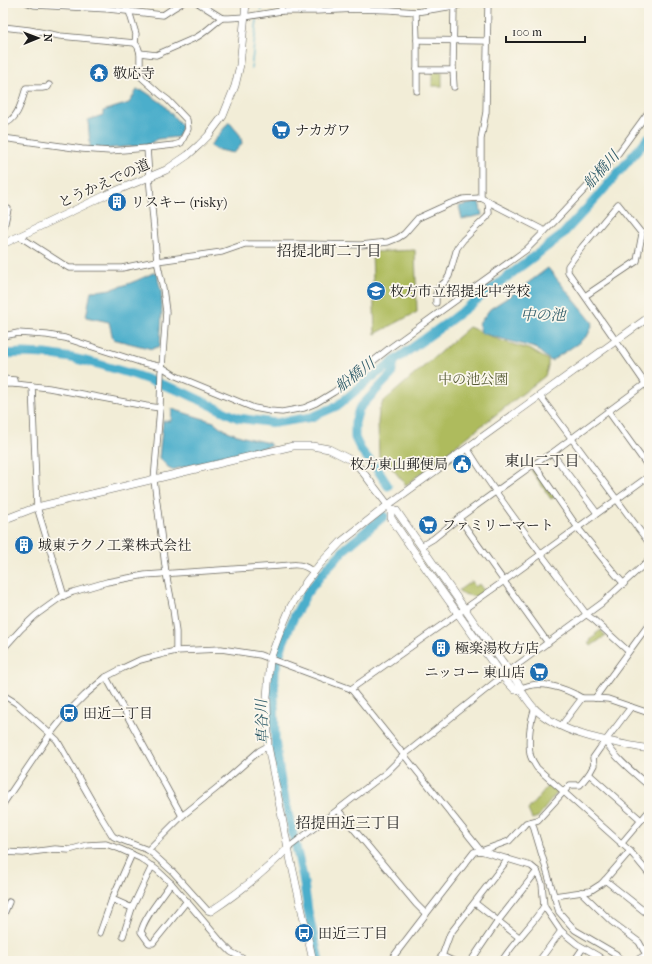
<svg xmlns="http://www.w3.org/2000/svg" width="652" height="964" font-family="'IM FELL French Canon','Noto Serif JP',serif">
<rect width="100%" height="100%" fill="#fbf7ec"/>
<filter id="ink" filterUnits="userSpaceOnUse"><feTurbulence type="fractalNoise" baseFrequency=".025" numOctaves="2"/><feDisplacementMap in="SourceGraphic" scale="8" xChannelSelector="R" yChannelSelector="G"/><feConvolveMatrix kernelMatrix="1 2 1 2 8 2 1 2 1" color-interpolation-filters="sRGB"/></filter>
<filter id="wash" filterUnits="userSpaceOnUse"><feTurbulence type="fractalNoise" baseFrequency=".012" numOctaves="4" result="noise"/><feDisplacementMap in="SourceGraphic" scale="16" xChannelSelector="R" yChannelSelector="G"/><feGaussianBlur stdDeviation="0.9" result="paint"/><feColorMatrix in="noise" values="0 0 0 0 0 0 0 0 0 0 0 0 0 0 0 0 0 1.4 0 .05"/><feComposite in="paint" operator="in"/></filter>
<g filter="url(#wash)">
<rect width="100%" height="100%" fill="#f2edd7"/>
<g fill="#aebb5d" stroke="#656c3c">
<rect x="432" y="72" width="10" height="14"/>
<polygon points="415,250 417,312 375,334 372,252"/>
<polygon points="469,327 502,341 531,350 548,360 548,367 545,376 406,485 391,467 379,460 378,423 379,411 383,402"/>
<polygon points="531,470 535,470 538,473 555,497 551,499"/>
<polygon points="472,581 475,587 479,584 484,591 475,597 460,593 459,590"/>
<polygon points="601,630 605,636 591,646 588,643 591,642 590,640 596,636 595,634"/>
<polygon points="550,783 559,790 538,817 532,819 528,810"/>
</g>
<g fill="#4caecb" stroke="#346574">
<polygon points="137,90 144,91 162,103 182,126 178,137 157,139 148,145 89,150 90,146 88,120 103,115 103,111 129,103"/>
<polygon points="229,122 240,135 242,143 238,149 233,153 214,149 210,145 214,141"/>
<polygon points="479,202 482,215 462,219 459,206"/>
<polygon points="548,268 593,323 588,335 577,344 551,361 535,348 481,333 479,324 490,309 513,294"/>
<path d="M 153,273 L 158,273 C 157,279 160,285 161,291 C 163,309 161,328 160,346 L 152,349 L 113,339 L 109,322 L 86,317 L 91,291 C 114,291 132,283 153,273 Z"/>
<path d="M 172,409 L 214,422 C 228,435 251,439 269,443 L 271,446 L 171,470 L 159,458 L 163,421 L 171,421 Z"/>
</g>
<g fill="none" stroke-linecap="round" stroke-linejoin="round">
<g stroke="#4caecb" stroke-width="1.5">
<polyline points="261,11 262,3"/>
<polyline points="251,69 257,20"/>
</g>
<g stroke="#4caecb" stroke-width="9">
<polyline points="3,354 23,353 46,354 72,358 98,364 135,375 183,392 238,418 275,423 312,417 337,406 376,374 444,325 561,236 598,196 649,137"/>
<polyline points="388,486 379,472 361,450 355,438 355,423 359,409 369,398 391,375 394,362"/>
<polyline points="319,961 308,911 303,877 281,782 275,740 274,696 275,671 283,643 294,617 307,593 327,568 346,548 384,516"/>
</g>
</g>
</g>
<g filter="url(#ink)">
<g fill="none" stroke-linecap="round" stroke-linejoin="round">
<defs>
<g id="minor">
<polyline points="28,3 34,5 108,9 163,15 172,9 182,3"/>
<polyline points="198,3 222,18 229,18 245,17 281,11 316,11 358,9 390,10 416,12 454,6 468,3"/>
<polyline points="281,11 282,3"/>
<polyline points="300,11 301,3"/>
<polyline points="416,12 417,40 487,41"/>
<polyline points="3,27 29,30 60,36 135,43"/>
<polyline points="417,40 417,91"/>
<path d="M 140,53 L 156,55 L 195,38 C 204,34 213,24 222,18"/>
<polyline points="417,70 453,70"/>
<polyline points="454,87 453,70 454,6"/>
<path d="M 3,124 C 18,121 22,100 26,88 L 42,88 L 48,87 L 49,85"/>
<polyline points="3,138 82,149 110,151 147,148 174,145 181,143 188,129 187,120 168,100 160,94 141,77 140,63 140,53 138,47 135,43 136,34 129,11"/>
<polyline points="147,148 149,177 157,261 163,288 166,312 162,367 161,372 160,408 154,480 166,573 173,609 176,632 176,651"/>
<polyline points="481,198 481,139 486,112 488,3"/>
<polyline points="3,232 8,209"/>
<polyline points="19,236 64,265 69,268 122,268 156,261 157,261 222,252 245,244 305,244 361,245 388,242 398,238 404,234 418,218 451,203 463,199 481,198 545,231"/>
<polyline points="585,296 637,261 642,234 618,204 582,247 568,266 568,272 616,341 649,389"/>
<polyline points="436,303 436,294 439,287 445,282 449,276 457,248 463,240 487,217 489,213 488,201"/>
<polyline points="3,336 18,333 47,335 65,338 140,362 162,367 176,376 254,408 270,411 282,412 304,408 316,403 334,392 391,347 526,250 553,223 617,155 649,111"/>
<polyline points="3,379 15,380 15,384"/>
<polyline points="3,384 15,384 49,388 146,406 160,408"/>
<polyline points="32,386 37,507 64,596"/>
<polyline points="540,396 649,543"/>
<polyline points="608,411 649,468"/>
<path d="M 467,448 C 503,506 546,560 587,615 L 594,620 L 628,651"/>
<polyline points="552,453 597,513"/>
<polyline points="534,464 578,528 616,575 624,584"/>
<polyline points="459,518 548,643"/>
<polyline points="421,546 433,539 459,518 534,464 552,453 649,381"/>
<path d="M 3,649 L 21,629 L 36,615 L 61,597 L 73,592 L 107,582 L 145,575 L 279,566 C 293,565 302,562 313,572"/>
<polyline points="106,677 182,816"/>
<polyline points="351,689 504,581 649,476"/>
<path d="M 520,689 C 539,679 565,688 582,698"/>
<polyline points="3,695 16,703 57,740 101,817 112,835 114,837 148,850 153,854 173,872 208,911 211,911"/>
<polyline points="595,698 649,624"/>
<path d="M 535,708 C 530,721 528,740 530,754 C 531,759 534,763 537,768 L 630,851"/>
<polyline points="561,726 582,698 595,698 608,699 649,713"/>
<path d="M 605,741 C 616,759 633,772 649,786"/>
<polyline points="589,774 641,820"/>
<polyline points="3,804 51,733 68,712 85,695 106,677 123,668 140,660 163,654 176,651 221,649 260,655 351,689 481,851 531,866 537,871 542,884 544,906 561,931 577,944 598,956 605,961"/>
<polyline points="338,810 416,904 426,914"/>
<polyline points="532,822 559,912 575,930 616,954 620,961"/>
<polyline points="621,844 649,811"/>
<polyline points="288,848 387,772 404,755 509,671 602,603 649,560"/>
<polyline points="148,850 182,816 218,787 259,751 268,746"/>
<polyline points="3,852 23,853 55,849 69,850 87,845 106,844 120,849 140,858 157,870 171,883 223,944 231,952 247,961"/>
<polyline points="605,880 649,915"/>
<path d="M 171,883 C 162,897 144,917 141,932 L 149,943 L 153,943 L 187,901"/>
<polyline points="581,892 612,922 639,942 649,960"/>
<polyline points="554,896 590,891 601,884 605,880 630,851 649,874"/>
<polyline points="112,899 132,854"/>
<polyline points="475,903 520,938"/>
<polyline points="3,916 9,902"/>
<polyline points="100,933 112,899 132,908"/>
<polyline points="123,936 132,908 152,866"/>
<polyline points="442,956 450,934 508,859"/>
<polyline points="390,961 426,914 474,852 481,851 509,841 526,823 538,820 570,785 580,785 589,774 594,765 593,758 600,748 631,707"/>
<polyline points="437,961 442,956 453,961"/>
<polyline points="471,961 498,921 537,871"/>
<path d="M 502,961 C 514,941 532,926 544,906"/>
<polyline points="539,961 561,931"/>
<polyline points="574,961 583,948"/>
<polyline points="635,961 649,953"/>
</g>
<g id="tertiary">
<polyline points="3,244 106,195 166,170 188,155 199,145 208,136 223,116 235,86 240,65 246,3"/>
<path d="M 391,509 L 396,510 L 480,631 L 520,686 L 520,689 C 525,696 529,703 535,709 C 564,736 612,742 649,749"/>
<polyline points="3,520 37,507 293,446 312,446 329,449 351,460 359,467 391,509 391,518 408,543 502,676 515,690 520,689"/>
<path d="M 211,911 C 239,893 265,871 288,848"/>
<polyline points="313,961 288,848 268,746 267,697 270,659 280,632 291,606 306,582 320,564 341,542 388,505 649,317"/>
</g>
</defs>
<use href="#minor" stroke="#67655d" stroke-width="7"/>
<use href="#tertiary" stroke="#67655d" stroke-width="8"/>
<use href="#minor" stroke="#fff" stroke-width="5.5"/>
<use href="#tertiary" stroke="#fff" stroke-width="7"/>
</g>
</g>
<defs>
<symbol id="temple-disc" viewBox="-11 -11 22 22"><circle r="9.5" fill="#1f6fb2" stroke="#fbf7ec"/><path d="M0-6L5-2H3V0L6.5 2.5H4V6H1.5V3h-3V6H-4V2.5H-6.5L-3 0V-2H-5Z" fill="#fff"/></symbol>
<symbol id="supermarket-disc" viewBox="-11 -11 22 22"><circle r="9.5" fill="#1f6fb2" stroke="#fbf7ec"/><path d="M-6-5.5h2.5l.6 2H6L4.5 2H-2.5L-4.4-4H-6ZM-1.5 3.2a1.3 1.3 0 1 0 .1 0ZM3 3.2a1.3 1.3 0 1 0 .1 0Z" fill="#fff"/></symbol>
<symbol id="building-disc" viewBox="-11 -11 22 22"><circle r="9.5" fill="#1f6fb2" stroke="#fbf7ec"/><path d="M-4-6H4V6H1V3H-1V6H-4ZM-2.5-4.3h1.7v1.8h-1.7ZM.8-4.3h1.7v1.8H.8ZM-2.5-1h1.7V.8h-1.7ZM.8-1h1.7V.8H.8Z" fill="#fff"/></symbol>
<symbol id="school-disc" viewBox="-11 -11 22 22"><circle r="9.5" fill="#1f6fb2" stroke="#fbf7ec"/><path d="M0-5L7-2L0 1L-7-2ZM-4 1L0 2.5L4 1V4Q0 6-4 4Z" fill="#fff"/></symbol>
<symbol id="civic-disc" viewBox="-11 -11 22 22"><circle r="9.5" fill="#1f6fb2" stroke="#fbf7ec"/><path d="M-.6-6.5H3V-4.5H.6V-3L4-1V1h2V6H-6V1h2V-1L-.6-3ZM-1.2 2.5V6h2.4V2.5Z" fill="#fff"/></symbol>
<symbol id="bus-disc" viewBox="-11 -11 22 22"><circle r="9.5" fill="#1f6fb2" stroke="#fbf7ec"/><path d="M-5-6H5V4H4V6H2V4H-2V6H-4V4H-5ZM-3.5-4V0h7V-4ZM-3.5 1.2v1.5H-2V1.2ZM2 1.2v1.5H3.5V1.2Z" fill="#fff"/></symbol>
</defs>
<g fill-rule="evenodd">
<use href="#temple-disc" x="88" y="62" width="22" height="22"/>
<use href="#supermarket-disc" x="270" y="119" width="22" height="22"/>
<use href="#building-disc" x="106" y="191" width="22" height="22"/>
<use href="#school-disc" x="365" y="280" width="22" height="22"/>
<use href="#civic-disc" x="451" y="453" width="22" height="22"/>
<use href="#supermarket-disc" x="417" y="514" width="22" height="22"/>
<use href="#building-disc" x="13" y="534" width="22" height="22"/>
<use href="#building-disc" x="430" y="637" width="22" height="22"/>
<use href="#supermarket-disc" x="528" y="661" width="22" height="22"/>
<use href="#bus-disc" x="58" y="702" width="22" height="22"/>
<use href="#bus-disc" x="293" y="922" width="22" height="22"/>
</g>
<g text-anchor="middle" stroke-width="3.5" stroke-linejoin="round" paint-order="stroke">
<g font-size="14" fill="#1c1c1c" stroke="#fbf7ec" text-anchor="start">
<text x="113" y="78">敬応寺</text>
<text x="295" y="135">ナカガワ</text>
<text x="131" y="207">リスキー (risky)</text>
<text x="390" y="296">枚方市立招提北中学校</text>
<text x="448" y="469" text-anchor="end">枚方東山郵便局</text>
<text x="442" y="530">ファミリーマート</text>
<text x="38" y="550">城東テクノ工業株式会社</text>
<text x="455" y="653">極楽湯枚方店</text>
<text x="525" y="677" text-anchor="end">ニッコー 東山店</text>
<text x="83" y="718">田近二丁目</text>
<text x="318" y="938">田近三丁目</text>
</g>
<g font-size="14" fill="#1c1c1c" stroke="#fbf7ec">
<text transform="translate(104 183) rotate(-24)" y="5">とうかえでの道</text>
</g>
<g font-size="14" fill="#565c36" stroke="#fbf7ec">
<text x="473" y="384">中の池公園</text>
</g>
<g font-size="15" font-style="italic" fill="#325e6b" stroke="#fbf7ec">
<text transform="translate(601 170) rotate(-48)" y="5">船橋川</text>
<text x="543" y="320">中の池</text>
<text transform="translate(355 375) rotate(-37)" y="5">船橋川</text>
<text transform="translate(262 722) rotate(-92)" y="5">車谷川</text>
</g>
<g font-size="15" fill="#1c1c1c" stroke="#fbf7ec">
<text x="329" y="256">招提北町二丁目</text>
<text x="542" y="466">東山二丁目</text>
<text x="348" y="828">招提田近三丁目</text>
</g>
</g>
<rect width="652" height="964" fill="none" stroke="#fbf7ec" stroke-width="16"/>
<g transform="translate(38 38) rotate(89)" stroke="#fbf7ec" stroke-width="3" paint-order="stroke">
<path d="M0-3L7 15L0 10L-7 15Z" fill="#1c1c1c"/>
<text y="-6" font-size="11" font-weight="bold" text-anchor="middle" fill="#1c1c1c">N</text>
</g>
<path d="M506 36v6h79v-6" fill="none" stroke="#1c1c1c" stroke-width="2"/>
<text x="512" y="36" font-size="12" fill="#1c1c1c" stroke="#fbf7ec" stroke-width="3" paint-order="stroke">100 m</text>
</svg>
